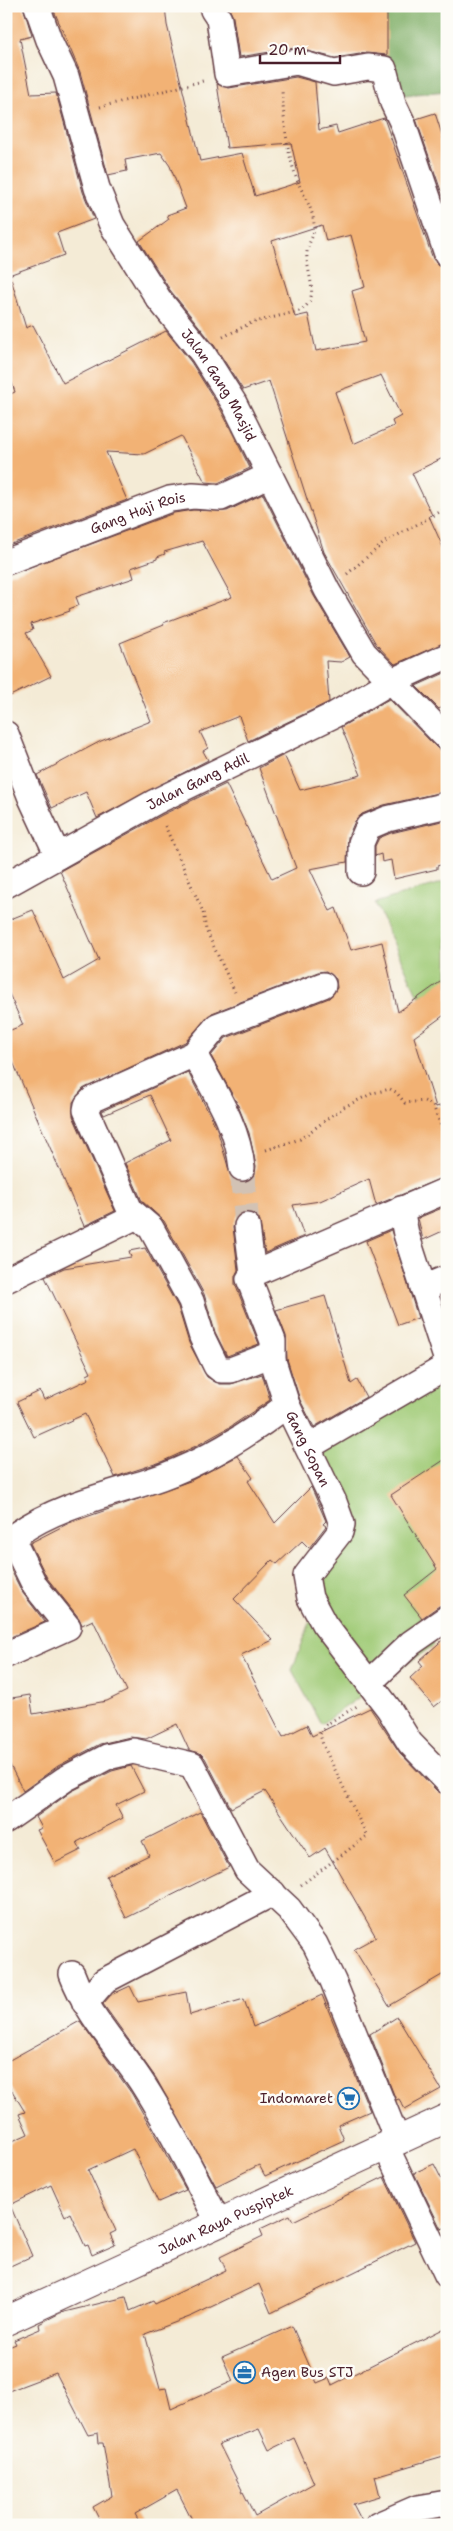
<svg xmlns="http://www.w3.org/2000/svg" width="453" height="2531" font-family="'Shantell Sans',sans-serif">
<rect width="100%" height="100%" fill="#fdfcf7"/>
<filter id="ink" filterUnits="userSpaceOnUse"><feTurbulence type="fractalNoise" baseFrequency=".02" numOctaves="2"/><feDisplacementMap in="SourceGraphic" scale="10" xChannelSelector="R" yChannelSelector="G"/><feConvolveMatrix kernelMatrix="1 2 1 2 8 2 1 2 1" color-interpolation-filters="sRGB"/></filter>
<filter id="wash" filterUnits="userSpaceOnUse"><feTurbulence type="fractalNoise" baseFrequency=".0096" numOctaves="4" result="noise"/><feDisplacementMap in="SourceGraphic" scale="20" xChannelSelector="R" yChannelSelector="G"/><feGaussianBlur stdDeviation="1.12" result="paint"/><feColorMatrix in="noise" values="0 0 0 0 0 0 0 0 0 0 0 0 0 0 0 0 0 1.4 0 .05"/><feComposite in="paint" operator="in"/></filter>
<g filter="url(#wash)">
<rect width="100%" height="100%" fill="#f4ebd6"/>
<g fill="#a0cb77" stroke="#757551">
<polygon points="447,881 447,986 418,996 375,903"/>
<polygon points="447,1364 447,1573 409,1593 434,1645 321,1724 292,1670 354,1507 313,1456"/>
</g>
<polygon fill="#80af68" stroke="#65674a" points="372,6 447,6 447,91 395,96"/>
<g id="blocks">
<g fill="#f2b275" fill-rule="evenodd">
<polygon points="6,6 23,6 32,36 20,39 31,94 56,93 83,192 94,219 57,233 64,255 6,276"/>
<path d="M 52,6 L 165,6 L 167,25 L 200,161 L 242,153 L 255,196 L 300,182 L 291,143 L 227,148 L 217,84 L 229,88 L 296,77 L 315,82 L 319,130 L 336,126 L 338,133 L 384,118 L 433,259 L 438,265 L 447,268 L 447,456 L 412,473 L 432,515 L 429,516 L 447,556 L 447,642 L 395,664 L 376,644 L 324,552 L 269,381 L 243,390 L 214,345 L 170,290 L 139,241 L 169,219 L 167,215 L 186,208 L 170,166 L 161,153 L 125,160 L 127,171 L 108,175 L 80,72 ZM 322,225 L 326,241 L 351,235 L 365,287 L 352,291 L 365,342 L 316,351 L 308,314 L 295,317 L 272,241 ZM 381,375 L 401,416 L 392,421 L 394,426 L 353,444 L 335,392 Z"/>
<polygon points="228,6 315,6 315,10 337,6 365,6 365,12 387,11 387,55 366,53 335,58 295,48 239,57 233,17"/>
<polygon points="435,113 447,150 447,208 416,119"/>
<polygon points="11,279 26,328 33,325 63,383 166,331 191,362 221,410 250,468 218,483 205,482 181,436 144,454 106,452 127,500 6,546 6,396 15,392 6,366 6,280"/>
<polygon points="263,494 314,596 350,657 341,662 326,661 329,702 248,741 239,716 200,732 208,748 203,751 208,760 97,818 86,792 52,808 37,775 101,741 151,721 120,643 164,625 163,623 232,597 202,541 164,552 165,554 157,557 157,559 131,568 134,578 76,597 79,605 69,609 70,611 31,624 33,630 26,633 51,676 6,698 6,576 174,513 193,510 227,511"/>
<polygon points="447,672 447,705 439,709 416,686"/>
<polygon points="389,699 437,748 447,752 447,791 384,805 362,814 355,821 348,837 347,862 310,869 330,911 336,908 351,950 382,942 398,1012 447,977 447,1013 414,1037 436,1107 447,1104 447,1176 376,1205 369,1179 320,1201 293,1205 304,1236 265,1253 259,1218 253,1213 246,1212 238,1215 233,1227 238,1270 235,1276 235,1284 259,1344 227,1356 215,1332 204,1294 164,1221 142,1201 125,1163 171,1140 150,1095 104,1115 102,1111 188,1072 217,1129 231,1177 237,1182 251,1179 255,1174 256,1166 249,1133 237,1103 211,1056 226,1038 329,998 337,988 336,979 326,971 318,972 212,1013 185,1042 83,1089 73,1102 73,1116 115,1211 84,1226 6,1046 6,1032 23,1025 6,987 6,921 33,910 64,980 99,960 60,871 162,815 226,784 272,879 296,868 259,768 284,755 300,790 361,775 341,727"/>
<polygon points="446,820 447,863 437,866 437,869 394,879 391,860 382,862 381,854 375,856 375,846 379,838 391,833"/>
<polygon points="447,1206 447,1229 423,1240 418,1218"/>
<polygon points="391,1230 418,1318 398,1325 366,1241"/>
<polygon points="145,1248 178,1307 189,1343 207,1377 220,1384 231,1384 262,1374 270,1400 230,1427 196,1446 161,1462 115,1477 85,1414 34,1437 17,1402 40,1391 44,1400 89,1379 87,1375 91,1373 45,1277 64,1268 131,1257 129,1251"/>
<polygon points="325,1296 351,1384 357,1380 366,1397 314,1427 300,1400 287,1359 286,1336 276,1310"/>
<polygon points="238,1456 253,1478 248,1481 275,1523 311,1487 326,1521 323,1524 326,1526 309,1548 302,1541 277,1564 272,1560 234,1599 273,1640 241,1655 283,1737 307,1725 312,1736 370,1708 400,1753 437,1791 447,1796 447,1972 389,2006 354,1949 376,1937 325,1848 310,1858 265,1791 231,1808 205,1758 200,1753 189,1750 177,1724 146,1739 130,1737 100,1744 58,1766 23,1791 6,1757 6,1699 30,1695 33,1714 107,1701 127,1691 93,1620 82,1625 79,1618 47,1578 30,1543 69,1523 190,1481"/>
<polygon points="447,1458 447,1604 439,1606 422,1618 404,1595 437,1569 391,1495"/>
<polygon points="6,1560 22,1592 45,1622 6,1639"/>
<polygon points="447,1636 447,1697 434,1707 410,1678 423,1666 419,1661"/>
<polygon points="131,1766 144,1791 116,1805 123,1818 77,1842 81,1850 55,1863 37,1830 42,1828 36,1817 72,1791 112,1771"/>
<polygon points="200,1812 229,1867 126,1918 106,1876 149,1855 142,1841"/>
<polygon points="130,1986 138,2002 186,1992 190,2015 244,1999 253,2027 322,1995 370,2111 338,2125 344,2140 265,2176 259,2165 216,2186 156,2078 103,2004 111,1995"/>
<polygon points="397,2017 441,2089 405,2109 399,2099 396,2100 370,2034"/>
<polygon points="80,2021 132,2094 186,2190 158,2202 133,2149 88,2170 116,2231 110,2234 115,2245 92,2255 88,2245 85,2246 70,2213 65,2216 51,2185 10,2205 32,2256 6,2268 6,2144 28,2134 19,2114 25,2112 6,2081 6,2062"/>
<polygon points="434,2164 447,2190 447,2227 441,2229 414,2173"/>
<path d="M 384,2177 L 415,2242 L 271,2313 L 259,2284 L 192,2316 L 145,2334 L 160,2389 L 166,2388 L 171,2409 L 233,2381 L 222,2357 L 292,2326 L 317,2383 L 329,2378 L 332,2385 L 447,2327 L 447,2455 L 375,2476 L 380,2496 L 353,2504 L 364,2525 L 195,2525 L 177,2490 L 135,2514 L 141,2525 L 102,2525 L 93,2507 L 112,2496 L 103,2443 L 99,2443 L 98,2433 L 88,2435 L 56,2373 L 6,2392 L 6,2348 L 16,2344 L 14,2340 L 40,2329 L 39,2324 L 60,2313 L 126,2297 L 130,2311 L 153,2301 L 155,2304 L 226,2270 L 220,2257 L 263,2236 L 260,2229 L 290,2215 L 293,2221 ZM 259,2429 L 269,2450 L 294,2438 L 314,2483 L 255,2516 L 219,2444 Z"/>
</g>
</g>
</g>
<g filter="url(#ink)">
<use href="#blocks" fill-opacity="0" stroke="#643e45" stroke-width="1"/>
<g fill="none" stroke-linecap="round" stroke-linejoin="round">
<polyline stroke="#d2c2b4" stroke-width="25" stroke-dasharray="25 12" stroke-linecap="butt" points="242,1168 247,1226"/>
<defs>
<g id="minor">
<path id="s1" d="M 37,6 L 49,40 L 66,76 L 97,188 L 112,225 L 158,298 L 203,354 L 234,403 L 327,590 L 364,653 L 447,738"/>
<polyline points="213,10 219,19 227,74 297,62 334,73 368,67 384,69 393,103 403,124 447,254"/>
<path id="s2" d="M 6,562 L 170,499 L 193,496 L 221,498 L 270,475"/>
<polyline points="6,734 31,798 58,856"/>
<polyline points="361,872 361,843 368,827 387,819 447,805"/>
<path id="s3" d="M 6,885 L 155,802 L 334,715 L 390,682 L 447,656"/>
<path d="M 194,1054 C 214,1091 238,1126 242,1168"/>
<path id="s4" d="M 447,1190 L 253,1274 L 249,1279 L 273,1341 L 273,1361 L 287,1405 L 334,1502 L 342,1524 L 340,1532 L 306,1576 L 310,1598 L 324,1624 L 389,1709 L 410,1743 L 447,1781"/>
<polyline points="401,1209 406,1234 447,1361"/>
<polyline points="247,1226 253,1274"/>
<polyline points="6,1280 137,1216"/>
<polyline points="423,1288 447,1278"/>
<polyline points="273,1361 265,1357 231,1370 221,1370 216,1366 202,1337 191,1301 151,1228 130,1210 86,1110 87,1105 93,1099 194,1054 217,1026 323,985"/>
<polyline points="308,1447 447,1366"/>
<path d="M 6,1655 L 68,1627 L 35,1586 L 15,1545 L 14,1538 L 17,1534 C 55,1507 103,1496 147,1482 C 197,1466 246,1437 287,1405"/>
<polyline points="369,1683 411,1643 447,1618"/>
<polyline points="6,1820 65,1779 107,1757 133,1751 192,1765 247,1870 289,1909 315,1944 333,1981 398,2142"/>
<path d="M 72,1974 C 88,2017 120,2048 144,2086 C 172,2130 195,2177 219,2223"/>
<polyline points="85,2003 104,1981 273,1893"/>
<polyline points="386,2147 447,2275"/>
<polyline points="378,2525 417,2508 447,2503"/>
</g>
<g id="major">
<path id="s5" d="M 6,2321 L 447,2118"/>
</g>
</defs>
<use href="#minor" stroke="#643e45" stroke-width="28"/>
<use href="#major" stroke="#643e45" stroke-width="30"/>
<g stroke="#643e45" stroke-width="3" stroke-dasharray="1 4" stroke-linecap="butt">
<polyline points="100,107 203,81"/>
<path d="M 223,337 L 251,323 L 299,311 C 323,299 305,273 307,252 C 308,242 316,234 314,223 C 312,205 300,191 295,174 C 286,147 284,120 282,91"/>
<polyline points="347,574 385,542 447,508"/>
<polyline points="165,826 203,912 206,930 235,992"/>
<polyline points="266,1150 300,1139 344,1107 373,1093 390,1089 396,1092 405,1103 424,1101 433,1105 447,1142"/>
<polyline points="301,1885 367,1836 323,1745 320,1734 327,1724 357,1706"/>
</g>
<use href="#minor" stroke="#fff" stroke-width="25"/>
<use href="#major" stroke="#fff" stroke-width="28"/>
</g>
</g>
<defs>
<symbol id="supermarket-ring" viewBox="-11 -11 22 22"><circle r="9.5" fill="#fdfcf7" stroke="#1f6fb2" stroke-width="1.5"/><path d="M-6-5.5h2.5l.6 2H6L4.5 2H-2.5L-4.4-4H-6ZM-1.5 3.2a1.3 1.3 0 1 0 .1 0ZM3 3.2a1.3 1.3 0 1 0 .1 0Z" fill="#1f6fb2"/></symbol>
<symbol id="office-ring" viewBox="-11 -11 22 22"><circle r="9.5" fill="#fdfcf7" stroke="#1f6fb2" stroke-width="1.5"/><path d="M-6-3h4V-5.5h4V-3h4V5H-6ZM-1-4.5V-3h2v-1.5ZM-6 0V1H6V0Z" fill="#1f6fb2"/></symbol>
</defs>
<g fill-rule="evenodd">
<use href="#supermarket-ring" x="336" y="2086" width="25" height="25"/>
<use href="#office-ring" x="232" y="2360" width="25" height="25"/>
</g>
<g text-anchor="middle" stroke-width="5" stroke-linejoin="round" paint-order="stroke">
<g font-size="14" fill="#4a1f2b" stroke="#fdfcf7">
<text dy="5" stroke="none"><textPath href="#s1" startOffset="425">Jalan Gang Masjid</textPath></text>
<text dy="5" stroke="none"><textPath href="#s2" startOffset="141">Gang Haji Rois</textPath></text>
<text dy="5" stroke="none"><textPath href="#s3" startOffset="218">Jalan Gang Adil</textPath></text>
<text dy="5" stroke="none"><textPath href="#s4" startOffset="399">Gang Sopan</textPath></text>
<text dy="5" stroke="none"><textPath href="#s5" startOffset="242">Jalan Raya Puspiptek</textPath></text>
</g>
<g font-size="14" fill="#4a1f2b" stroke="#fdfcf7" text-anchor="end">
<text x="333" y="2103">Indomaret</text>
<text x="261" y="2377" text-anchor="start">Agen Bus STJ</text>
</g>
</g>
<rect width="453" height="2531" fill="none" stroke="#fdfcf7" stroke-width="25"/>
<path d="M260 55v8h80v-8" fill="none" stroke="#4a1f2b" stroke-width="2.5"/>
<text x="268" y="55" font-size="15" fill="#4a1f2b" stroke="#fdfcf7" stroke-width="4" paint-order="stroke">20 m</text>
</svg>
